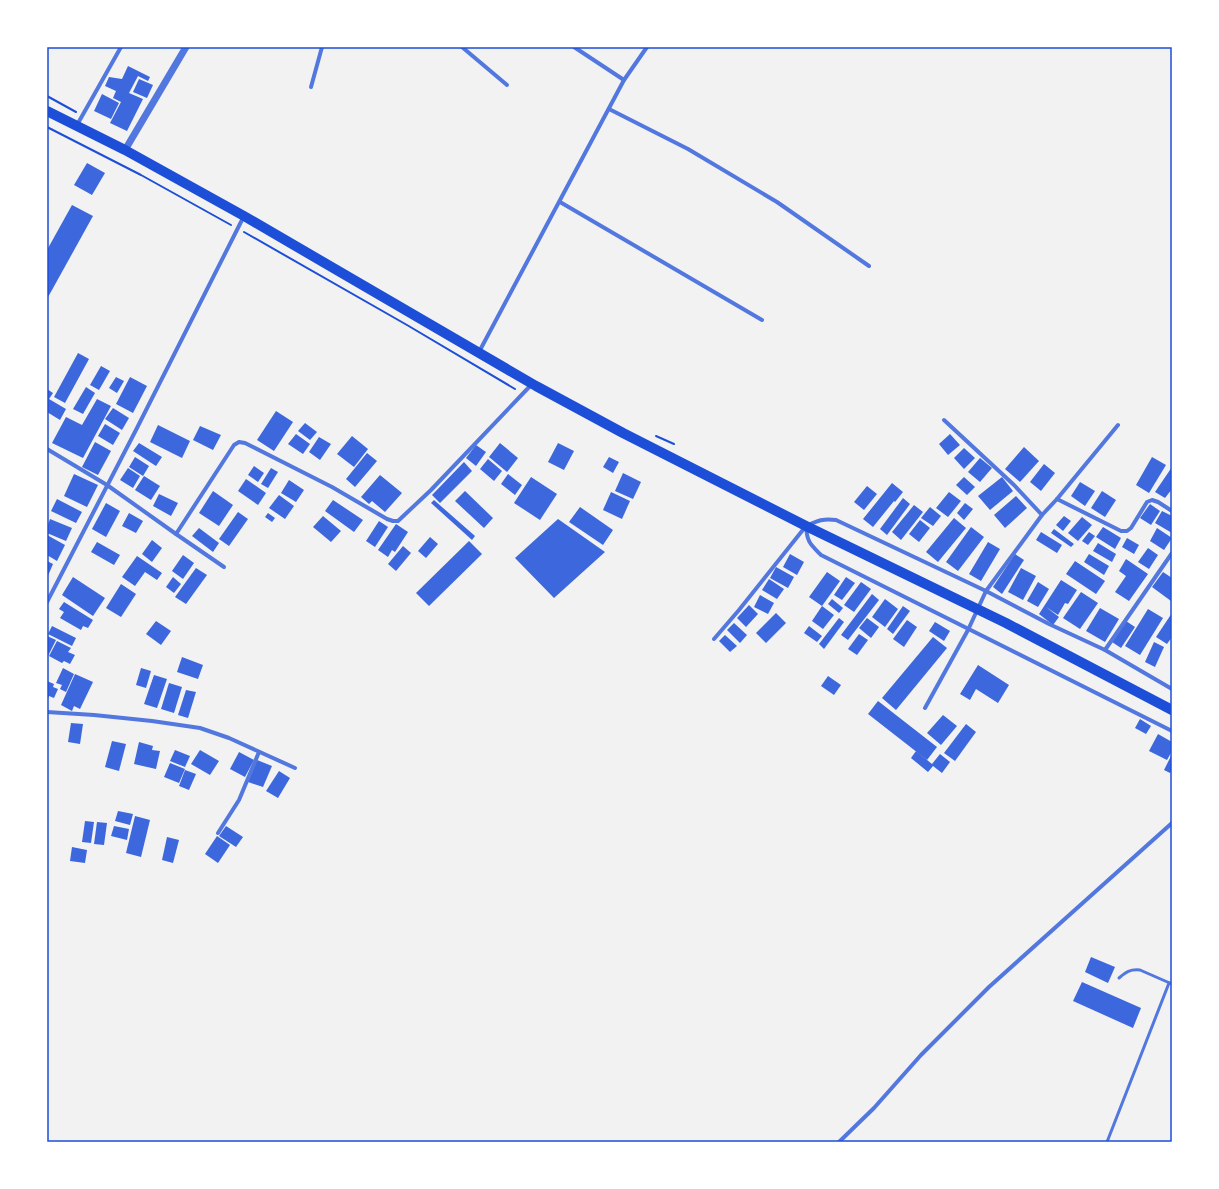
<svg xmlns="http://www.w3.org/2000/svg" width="1219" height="1189" font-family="'IBM Plex Sans',sans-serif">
<rect width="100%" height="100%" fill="#f2f2f2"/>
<g fill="#3d67dc">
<polygon points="128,66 150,77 148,81 138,76 129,93 143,99 127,131 110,123 121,102 113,98 116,91 105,86 109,77 122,79"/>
<polygon points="139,79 153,85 147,98 133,92"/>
<polygon points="102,94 119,103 111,119 94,111"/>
<polygon points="87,163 105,173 92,195 74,185"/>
<polygon points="72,205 93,216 47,299 47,250"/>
<polygon points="78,353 89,359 65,403 54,397"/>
<polygon points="101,366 110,371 99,390 90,385"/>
<polygon points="116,377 124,381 117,393 109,388"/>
<polygon points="130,377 147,386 133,413 116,404"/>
<polygon points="86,387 95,393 83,414 73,409"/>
<polygon points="47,389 53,393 49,399 66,409 60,420 47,412"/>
<polygon points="97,399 111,406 83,458 52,443 66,417 82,425"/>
<polygon points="113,408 129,418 122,430 105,419"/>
<polygon points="276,411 293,422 274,451 257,440"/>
<polygon points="305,423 317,432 310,440 298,431"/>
<polygon points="105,424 120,433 113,445 98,436"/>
<polygon points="158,425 190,441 182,458 150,442"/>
<polygon points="200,426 221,435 213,450 193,440"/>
<polygon points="296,434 310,444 303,454 288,444"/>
<polygon points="950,434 960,445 948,455 939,444"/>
<polygon points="352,436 368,449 354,467 337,454"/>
<polygon points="319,437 331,444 320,460 309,452"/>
<polygon points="95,442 111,451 98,475 82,467"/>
<polygon points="139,443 162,457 156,466 133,451"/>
<polygon points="500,443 518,458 507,472 489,457"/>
<polygon points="558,443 574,451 564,470 548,462"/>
<polygon points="476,445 486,452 476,466 466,458"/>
<polygon points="1024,447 1039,461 1020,482 1005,469"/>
<polygon points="964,448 975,458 964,469 954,458"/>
<polygon points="367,453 377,461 355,487 346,479"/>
<polygon points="135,457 149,466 143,476 129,467"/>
<polygon points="609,457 619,462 613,473 603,467"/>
<polygon points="1152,457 1166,465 1149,493 1136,485"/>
<polygon points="980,458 992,468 980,482 968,472"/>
<polygon points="488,459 502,471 494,481 480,469"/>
<polygon points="464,462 472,471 440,503 432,495"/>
<polygon points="1044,464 1055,473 1041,491 1030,482"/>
<polygon points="254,466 264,473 258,482 248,475"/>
<polygon points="1172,467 1172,489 1165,498 1155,492"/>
<polygon points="128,468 140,476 133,488 120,480"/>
<polygon points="271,468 278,472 268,488 261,484"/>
<polygon points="623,473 641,482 633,499 615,491"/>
<polygon points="74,474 98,485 87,507 64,496"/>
<polygon points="508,474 522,485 515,495 501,484"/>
<polygon points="380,475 402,493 385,512 372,501 369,504 361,497"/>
<polygon points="144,476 160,486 151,500 135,490"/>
<polygon points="531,477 557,494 540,520 514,503"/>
<polygon points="964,477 975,487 967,495 956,485"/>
<polygon points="1002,477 1013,491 990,510 978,496"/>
<polygon points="246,479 266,493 258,505 238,491"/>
<polygon points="289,480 304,490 296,502 281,493"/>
<polygon points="1080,482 1095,491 1085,506 1071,496"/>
<polygon points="892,483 903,492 895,502 894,501 873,527 863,519"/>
<polygon points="867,486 877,494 864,510 854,502"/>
<polygon points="213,491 233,505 219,526 199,513"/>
<polygon points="465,491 493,518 484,528 455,501"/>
<polygon points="1102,491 1116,500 1105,517 1091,508"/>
<polygon points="611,492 630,501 622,519 603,510"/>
<polygon points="949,492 961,501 948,517 936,508"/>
<polygon points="159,494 178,503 171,516 153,506"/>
<polygon points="279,495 294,506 285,519 269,508"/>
<polygon points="1016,496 1027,508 1005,528 994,515"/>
<polygon points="903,498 910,504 887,535 880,529"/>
<polygon points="57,499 82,512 76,523 51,511"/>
<polygon points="333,500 363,520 354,532 325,511"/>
<polygon points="434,500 475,536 472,540 431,503"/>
<polygon points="106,503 120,511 106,537 92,529"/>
<polygon points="965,503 973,509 964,520 957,513"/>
<polygon points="1150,504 1160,511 1151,525 1140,518"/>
<polygon points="914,505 923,512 901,540 892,532"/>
<polygon points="580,507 613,530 603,545 569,522"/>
<polygon points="930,507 941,516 933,526 921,518"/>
<polygon points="1162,511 1172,516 1172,533 1155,523"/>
<polygon points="238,512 248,519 229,546 219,539"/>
<polygon points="129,513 143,521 136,533 122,526"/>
<polygon points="268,513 275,518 272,522 265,517"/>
<polygon points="323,516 341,531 331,542 313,527"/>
<polygon points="1064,516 1071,521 1063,531 1056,525"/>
<polygon points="1082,517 1092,525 1078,541 1068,533"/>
<polygon points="954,518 966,528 938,562 926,552"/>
<polygon points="50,519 72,528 66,541 47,533 47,527"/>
<polygon points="558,519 605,552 554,598 515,558"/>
<polygon points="920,520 930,528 919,542 909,534"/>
<polygon points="379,521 388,527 375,547 366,541"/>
<polygon points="396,524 408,532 395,552 392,550 388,557 378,550"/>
<polygon points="971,527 984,537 958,571 946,562"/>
<polygon points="1103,527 1121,538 1115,549 1096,537"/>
<polygon points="199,528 219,543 213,552 192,536"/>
<polygon points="1157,528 1172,538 1164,550 1150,541"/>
<polygon points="1054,529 1074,544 1071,547 1051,533"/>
<polygon points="1041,532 1062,545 1057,553 1036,540"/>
<polygon points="1089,532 1095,536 1088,545 1082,541"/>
<polygon points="47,535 65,545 57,561 47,555"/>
<polygon points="430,537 438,544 426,558 418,551"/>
<polygon points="1127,538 1139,545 1134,554 1122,547"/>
<polygon points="152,540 162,548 152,562 142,554"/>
<polygon points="469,541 482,554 429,606 416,593"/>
<polygon points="97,542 120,555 114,565 91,552"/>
<polygon points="988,542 1000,549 981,581 969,574"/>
<polygon points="1098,543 1116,554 1112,562 1093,551"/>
<polygon points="403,546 411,553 396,571 388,564"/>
<polygon points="1148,548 1158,555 1149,569 1138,562"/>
<polygon points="790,554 804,562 797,575 783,567"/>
<polygon points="1015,554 1024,560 1002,594 993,587"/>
<polygon points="1089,554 1109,566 1104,575 1084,562"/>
<polygon points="183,555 194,563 183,579 172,571"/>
<polygon points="137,556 162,573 157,580 145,572 135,586 122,577"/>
<polygon points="1126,559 1148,574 1129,601 1115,592 1126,576 1119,571"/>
<polygon points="47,561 53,564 47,578"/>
<polygon points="1075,561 1105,581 1096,594 1066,574"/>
<polygon points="776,567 794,577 788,588 770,578"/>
<polygon points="196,568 207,575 186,604 175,597"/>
<polygon points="1021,568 1036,576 1023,600 1008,592"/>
<polygon points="827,572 840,581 822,606 809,597"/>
<polygon points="1163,572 1172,578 1171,601 1152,587"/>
<polygon points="73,577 105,598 93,616 62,595"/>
<polygon points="173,577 181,584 174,593 166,587"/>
<polygon points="846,577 855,583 842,600 834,595"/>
<polygon points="769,579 784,589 777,599 762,590"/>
<polygon points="1061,580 1077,590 1068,604 1065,603 1058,615 1046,607 1059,617 1053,625 1039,614"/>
<polygon points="861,582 871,589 854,612 844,605"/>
<polygon points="1038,582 1049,589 1038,607 1027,601"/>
<polygon points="121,584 136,594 121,617 106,608"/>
<polygon points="1081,592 1098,603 1080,629 1063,618"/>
<polygon points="872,594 879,600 848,640 841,635"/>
<polygon points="760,595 774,603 768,614 754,607"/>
<polygon points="832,599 843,608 839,613 828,604"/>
<polygon points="885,599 898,609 885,627 872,617"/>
<polygon points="64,602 93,620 88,628 83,626 81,630 60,618 64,612 59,609"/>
<polygon points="749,605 758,614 746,627 737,618"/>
<polygon points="822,606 834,615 823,629 812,621"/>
<polygon points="903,606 910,611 893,634 887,629"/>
<polygon points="1100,608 1119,619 1105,642 1086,631"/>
<polygon points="1148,609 1163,618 1140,655 1125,646"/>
<polygon points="776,613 786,623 766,643 756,633"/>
<polygon points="1172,613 1172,637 1167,644 1156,637"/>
<polygon points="839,618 844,622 824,649 819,644"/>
<polygon points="867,618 879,627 871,638 859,628"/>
<polygon points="907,620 917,627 904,647 893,639"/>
<polygon points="156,621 171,631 161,645 146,634"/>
<polygon points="1126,621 1135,627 1121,648 1112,642"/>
<polygon points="935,622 950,631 944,641 929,631"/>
<polygon points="734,623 747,635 740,643 727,630"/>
<polygon points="52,626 76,638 72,646 48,634"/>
<polygon points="809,626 822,636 817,642 804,633"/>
<polygon points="859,634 868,640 857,655 848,649"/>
<polygon points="725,635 737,646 730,652 719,641"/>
<polygon points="47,636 56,640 47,658"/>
<polygon points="933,637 947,648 896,710 882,698"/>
<polygon points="57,641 71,648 68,652 75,655 70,664 64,661 62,663 49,656"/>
<polygon points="1154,642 1164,647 1155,667 1145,662"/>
<polygon points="182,657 203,665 198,679 177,672"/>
<polygon points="978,665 1009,685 998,703 976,689 970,700 960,694"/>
<polygon points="63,668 74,674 66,692 60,689 62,685 56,683"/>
<polygon points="141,668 151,671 146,688 136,685"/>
<polygon points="75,674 93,682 80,709 74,706 72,711 61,705"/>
<polygon points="154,675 167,679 157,708 144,704"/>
<polygon points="828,676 841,685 834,695 821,686"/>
<polygon points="47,681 54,684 53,687 58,689 54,698 49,696 47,702"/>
<polygon points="169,683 182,687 174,713 161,709"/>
<polygon points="186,690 196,692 188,718 178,715"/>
<polygon points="878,701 937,747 927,760 868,714"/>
<polygon points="943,715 957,726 941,745 927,733"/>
<polygon points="1140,719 1151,726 1146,734 1135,728"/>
<polygon points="71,723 83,724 80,744 68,742"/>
<polygon points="966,724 976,732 955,761 944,753"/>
<polygon points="1158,734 1172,742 1172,751 1167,760 1149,751"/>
<polygon points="112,741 126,744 119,771 105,767"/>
<polygon points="139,742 153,746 152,750 160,751 156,769 134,764"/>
<polygon points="175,750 190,756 185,767 170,761"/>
<polygon points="200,750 219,761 210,775 191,764"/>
<polygon points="916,751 932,764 940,754 950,762 942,773 933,766 928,772 911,758"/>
<polygon points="239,752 254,760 245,777 230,769"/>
<polygon points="1172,754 1172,770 1170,773 1164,770"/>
<polygon points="257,760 272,766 263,787 248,782"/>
<polygon points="170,763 185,769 179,783 164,777"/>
<polygon points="185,770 196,774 189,790 179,786"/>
<polygon points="279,771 290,778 278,798 266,791"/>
<polygon points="118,811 133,814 130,825 115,821"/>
<polygon points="135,816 150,820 141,857 126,853"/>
<polygon points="85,821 94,822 91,843 82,842"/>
<polygon points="97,822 107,823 104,845 94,844"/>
<polygon points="114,826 129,829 127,840 111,836"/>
<polygon points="226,826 243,837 236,847 219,836"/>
<polygon points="217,836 230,845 218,863 205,854"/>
<polygon points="167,837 179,840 173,863 162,860"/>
<polygon points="72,847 87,850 85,863 70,861"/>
<polygon points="1091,957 1115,967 1108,983 1085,972"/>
<polygon points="1082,982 1141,1008 1133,1028 1073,1001"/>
</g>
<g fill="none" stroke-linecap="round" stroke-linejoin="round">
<g stroke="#1d4ed8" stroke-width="2">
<polyline points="47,96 76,112"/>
<polyline points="47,127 141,175 231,225"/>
<polyline points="244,232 407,325 515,389"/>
<polyline points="656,436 674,444"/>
</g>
<g stroke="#5277de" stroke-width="3">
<path d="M 1119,978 C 1126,972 1130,969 1140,970 L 1172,984"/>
<polyline points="1107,1142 1169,983"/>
</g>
<g stroke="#5277de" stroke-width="4">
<polyline points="462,47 507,85"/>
<polyline points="574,47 624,80"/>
<polyline points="311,87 322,47"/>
<polyline points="609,109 688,149 777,202 869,266"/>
<polyline points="77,125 121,47"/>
<polyline points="560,202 762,320"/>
<polyline points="479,352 624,80 647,47"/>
<polyline points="944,420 1014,485 1042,515"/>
<polyline points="47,449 107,485 176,534 234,445 239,442 245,443 332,487 387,519 393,521 398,521 431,490 532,384"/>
<polyline points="1057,499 1121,531 1127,531 1131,528 1147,502 1152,500 1158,502 1172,511"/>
<path d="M 806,526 C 807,542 810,544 821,555 L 1172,731"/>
<polyline points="176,534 224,567"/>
<polyline points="47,602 137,428 244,216"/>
<path d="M 714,639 L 739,610 L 806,526 C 817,521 823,518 836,520 L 986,591 L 1049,624 L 1105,650 L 1172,689"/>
<polyline points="1105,650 1172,553"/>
<polyline points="925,708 968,630 986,591 1042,515 1057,499 1118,425"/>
<polyline points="47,712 94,715 152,721 200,728 229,738 295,768"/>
<polyline points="218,833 239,800 259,752"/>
<polyline points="839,1142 874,1108 921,1055 989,987 1172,823"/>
</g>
<polyline stroke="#5277de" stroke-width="7" points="125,150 186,47"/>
<polyline stroke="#1d4ed8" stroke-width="10" points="47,111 125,150 244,216 536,386 623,433 806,526 1006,623 1172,710"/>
</g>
<rect width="1219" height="1189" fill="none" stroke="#ffffff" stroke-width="96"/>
<rect x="48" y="48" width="1123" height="1093" fill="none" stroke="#1d4ed8" stroke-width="1.5"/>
</svg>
